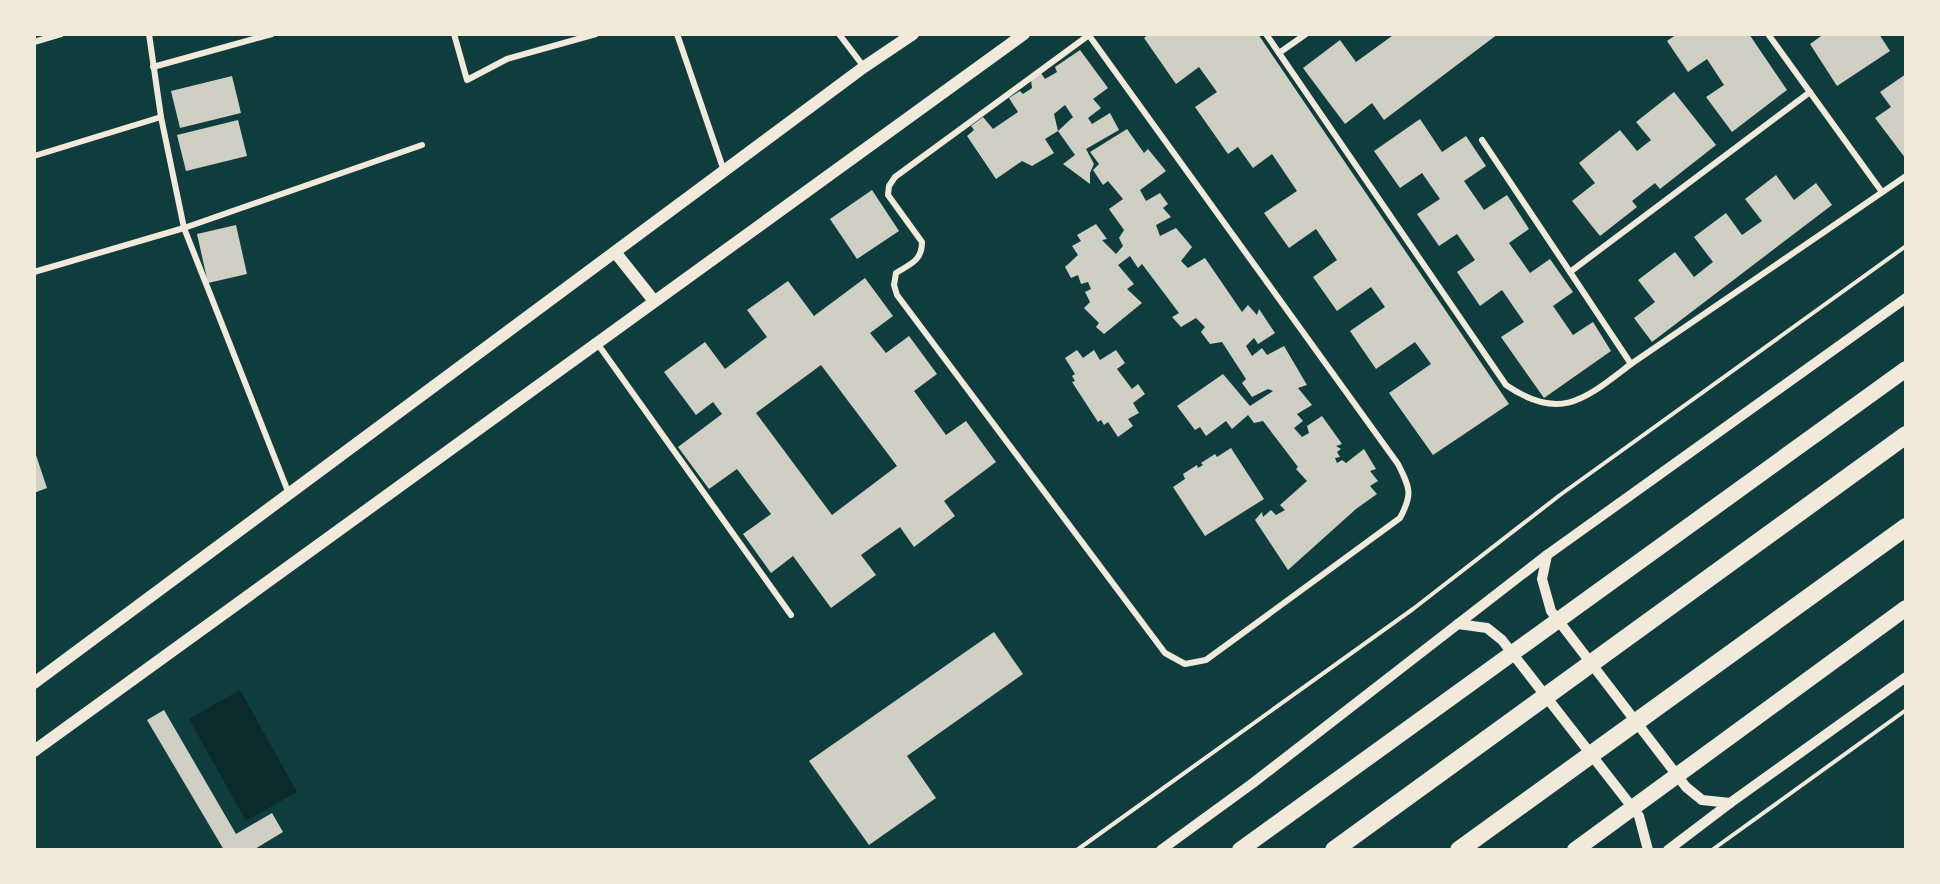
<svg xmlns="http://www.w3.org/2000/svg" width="1940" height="884" font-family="Lato,sans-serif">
<rect width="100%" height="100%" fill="#0f3d3e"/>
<polygon fill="#0a2a2b" points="240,690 297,792 246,821 189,719"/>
<g fill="#cfcfc3" fill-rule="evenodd">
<polygon points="1149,34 1258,34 1509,404 1433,455 1389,393 1431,364 1415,342 1376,369 1350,331 1385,307 1371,287 1337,311 1313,277 1337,260 1316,229 1289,248 1264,213 1297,191 1272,154 1253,168 1238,147 1228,154 1195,107 1217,92 1199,67 1176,84 1144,38"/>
<polygon points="1391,34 1498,34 1384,120 1372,103 1345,124 1303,68 1340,40 1356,62 1392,36"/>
<polygon points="1677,34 1749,34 1787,90 1732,132 1706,97 1724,85 1707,59 1688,72 1667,41"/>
<polygon points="1824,34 1879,34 1890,51 1837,86 1810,44"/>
<path d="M 1080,50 L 1108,88 L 1093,99 L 1101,108 L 1088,118 L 1092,124 L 1110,113 L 1119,130 L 1086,149 L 1094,164 L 1090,173 L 1090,184 L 1063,164 L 1075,155 L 1058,131 L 1045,139 L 1054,153 L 1032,166 L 1022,161 L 996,179 L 967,136 L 974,130 L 971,126 L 983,117 L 993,129 L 1018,112 L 1009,98 L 1020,91 L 1023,94 L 1032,88 L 1031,80 L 1041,73 L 1045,79 L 1057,72 L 1055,67 ZM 1065,105 L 1073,117 L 1058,131 L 1054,114 Z"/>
<polygon points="1906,74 1906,159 1875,118 1891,107 1880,92"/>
<polygon points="232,76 241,113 180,128 171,91"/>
<polygon points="1674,92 1716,145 1660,189 1655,183 1632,201 1637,207 1600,236 1572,201 1595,183 1579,163 1620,130 1637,151 1651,140 1636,122"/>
<polygon points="1420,119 1442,152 1466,136 1486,166 1464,181 1484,210 1507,195 1529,229 1509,243 1530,273 1550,259 1573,292 1553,306 1573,335 1593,322 1611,351 1544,398 1501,337 1524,322 1502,290 1480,306 1457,272 1475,260 1457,234 1439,246 1417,214 1440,199 1422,173 1400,188 1374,151"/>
<polygon points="238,120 247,156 186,171 177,135"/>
<polygon points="1127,129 1144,153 1148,149 1166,171 1140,190 1146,201 1160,193 1168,204 1163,208 1171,217 1156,225 1160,236 1176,228 1192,247 1181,261 1188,268 1205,258 1242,312 1248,305 1257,315 1259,309 1275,333 1258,344 1254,338 1246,346 1252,356 1262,348 1267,355 1284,346 1307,385 1298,388 1312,405 1297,414 1303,421 1294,428 1302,437 1309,433 1307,426 1322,416 1342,444 1336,446 1341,449 1337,452 1340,457 1335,458 1337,463 1342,460 1346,463 1364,449 1376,469 1370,471 1378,481 1370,486 1377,494 1356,509 1288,570 1255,520 1262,512 1263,517 1271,510 1276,515 1285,510 1280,505 1307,481 1296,469 1298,467 1263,421 1254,423 1248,415 1232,429 1226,421 1206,436 1200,427 1195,430 1177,406 1223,374 1250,406 1273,391 1268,389 1252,397 1242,383 1246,379 1222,342 1210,344 1201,332 1205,327 1196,318 1181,327 1172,317 1179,313 1142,264 1138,268 1130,256 1118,265 1134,284 1127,289 1142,303 1104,334 1096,327 1099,323 1084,308 1090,302 1085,292 1091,289 1088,282 1081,284 1078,275 1071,278 1065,267 1078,255 1072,246 1081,241 1077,235 1096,224 1107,239 1102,240 1116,254 1123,246 1119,238 1124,230 1109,209 1123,199 1108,181 1103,185 1093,170 1099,164 1090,152"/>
<polygon points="1776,175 1794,200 1816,183 1832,205 1652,342 1634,318 1655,302 1638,280 1675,252 1694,277 1713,262 1694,237 1726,213 1742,235 1762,221 1745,199"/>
<polygon points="872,190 899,231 857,259 830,219"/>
<polygon points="236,225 247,274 208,283 197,234"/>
<path d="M 865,278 L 893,316 L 870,333 L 886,353 L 909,336 L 937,374 L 914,391 L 946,435 L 966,421 L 996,462 L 944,501 L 955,516 L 914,547 L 900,527 L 861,555 L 876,575 L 831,608 L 793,556 L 771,573 L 743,534 L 771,514 L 737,469 L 709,489 L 678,447 L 722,414 L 713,402 L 696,415 L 664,372 L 705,342 L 725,369 L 767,337 L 747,310 L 788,281 L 814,316 ZM 821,365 L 897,466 L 832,515 L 756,413 Z"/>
<polygon points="1077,350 1083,358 1094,350 1100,360 1116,350 1125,363 1117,369 1132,389 1138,384 1145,394 1133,403 1139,413 1128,419 1133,426 1118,437 1108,422 1104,425 1101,420 1098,422 1072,382 1075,381 1072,376 1075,374 1065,358"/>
<polygon points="1231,448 1264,499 1205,536 1173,487 1185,479 1183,474 1197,465 1198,468 1203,465 1201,463 1215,454 1217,457"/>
<polygon points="34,449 47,488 34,493"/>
<polygon points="994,632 1023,674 907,756 936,798 869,845 809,761"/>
<polygon points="164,710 236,834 272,813 283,832 253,850 224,850 147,720"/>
</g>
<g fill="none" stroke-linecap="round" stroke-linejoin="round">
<g stroke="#f1e9da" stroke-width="4">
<polyline points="1077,850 1413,609 1560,495 1906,246"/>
<polyline points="1712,850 1906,710"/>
</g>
<g stroke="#f1e9da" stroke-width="6">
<polyline points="149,34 161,117 184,228 289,494"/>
<polyline points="454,34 467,80 507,59 596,34"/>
<polyline points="677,34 724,171"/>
<polyline points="839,34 864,67"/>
<path d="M 1088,34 L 1398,464 C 1410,488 1413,494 1400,518 L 1206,660 L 1185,664 L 1165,653 L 897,295 L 894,285 L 896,273 C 910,264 922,261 922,242 L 888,195 L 889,186 L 895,177 L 1089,35"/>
<path d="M 1266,34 L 1506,385 C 1561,423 1586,398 1631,364 L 1906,176"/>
<polyline points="1768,34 1882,192"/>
<polyline points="34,42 61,34"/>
<polyline points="1279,53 1306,34"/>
<polyline points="153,67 272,34"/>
<polyline points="1482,140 1570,272"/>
<polyline points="34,156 161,117"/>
<polyline points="34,272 184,228 422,145"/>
<polyline points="597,343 791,615"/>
<polyline points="1631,364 1570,272 1810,92"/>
</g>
<g stroke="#f1e9da" stroke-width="10">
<polyline points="1547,555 1542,579 1551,611 1686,787 1702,800 1730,803"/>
<polyline points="1458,624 1487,628 1502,640 1639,816 1648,850"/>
<polyline points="1161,850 1253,783 1547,555 1906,298"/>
<polyline points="1668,850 1730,803 1906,677"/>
</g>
<g stroke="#f1e9da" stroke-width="12">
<polyline points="615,252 654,301"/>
<polyline points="34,683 864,67 913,34"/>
<polyline points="34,751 1024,34"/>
</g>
<g stroke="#f1e9da" stroke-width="16">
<polyline points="1240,850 1906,369"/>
<polyline points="1575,850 1906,608"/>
</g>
<g stroke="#f1e9da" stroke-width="18">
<polyline points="1334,850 1906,435"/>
<polyline points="1459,850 1906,527"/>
</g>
</g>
<rect width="1940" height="884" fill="none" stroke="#f1e9da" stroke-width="72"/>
</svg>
